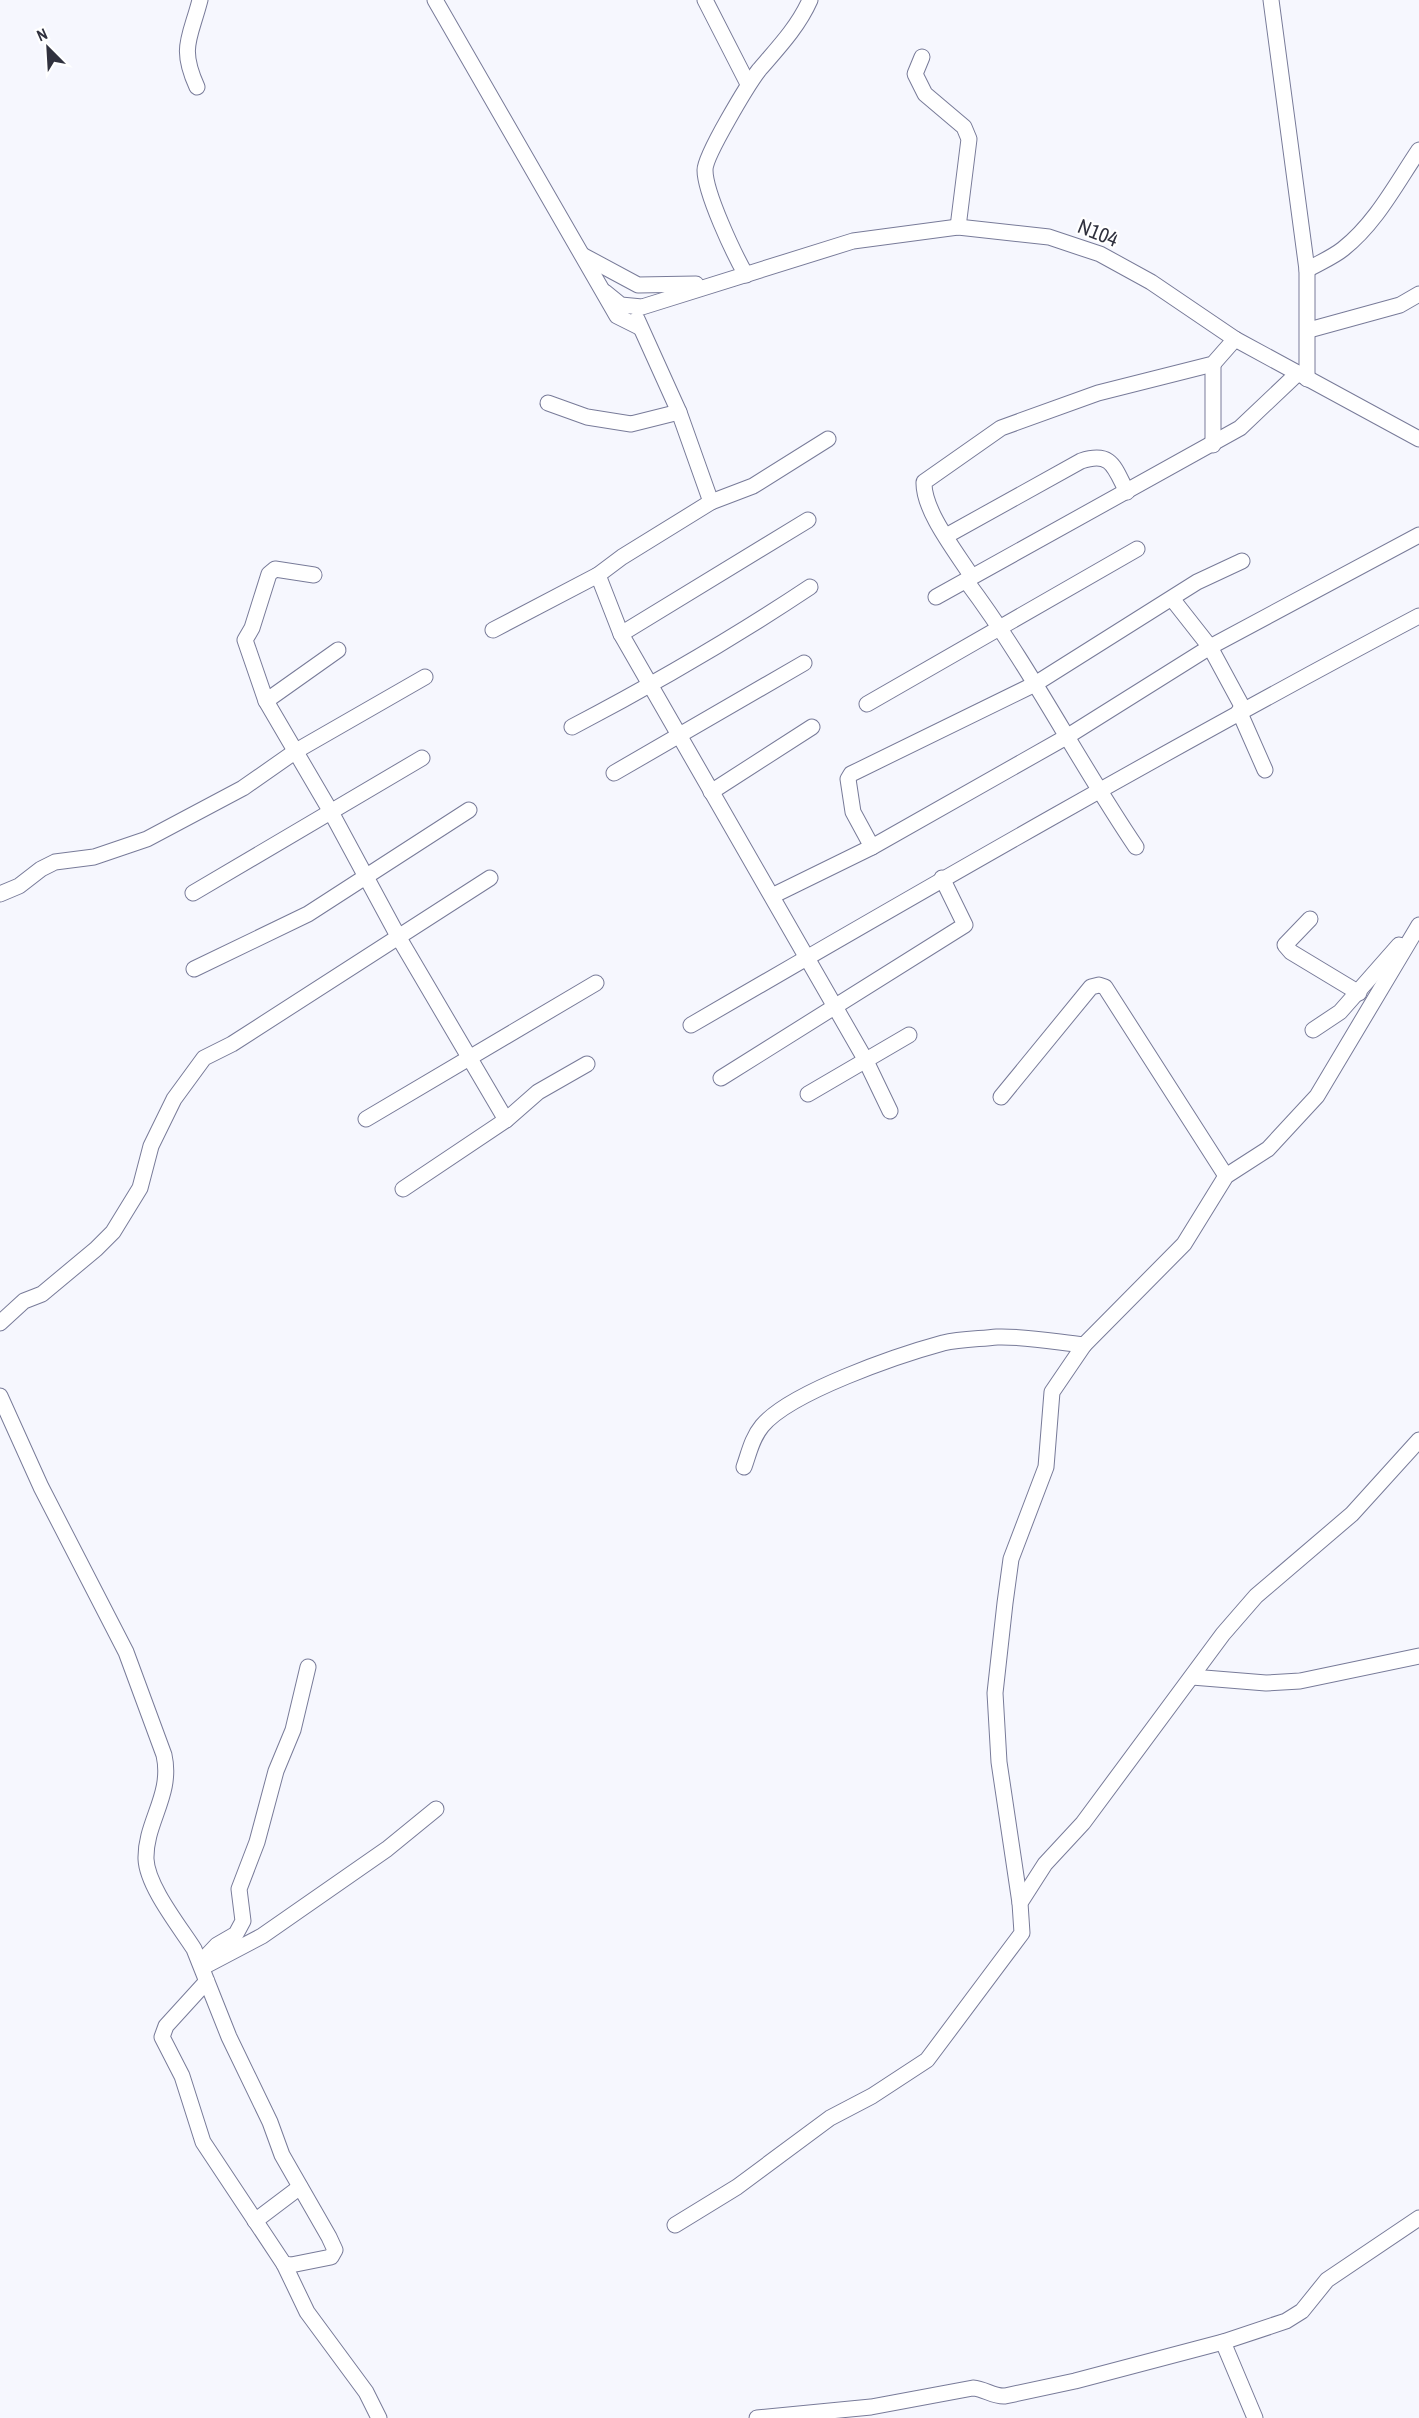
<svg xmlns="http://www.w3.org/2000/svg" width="1419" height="2418" font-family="'Archivo Narrow',sans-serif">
<rect width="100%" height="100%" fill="#f6f7fe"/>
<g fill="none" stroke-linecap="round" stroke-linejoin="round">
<defs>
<g id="minor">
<polyline points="435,0 617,316 639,327"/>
<polyline points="705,0 748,84"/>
<polyline points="1271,0 1307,270 1307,379"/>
<polyline points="922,57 915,74 925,94 964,127 969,139 958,227"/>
<path d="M 197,87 C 179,47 190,39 200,0"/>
<polyline points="584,256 638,285 696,284"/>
<path d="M 1307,270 C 1319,263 1333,257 1343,249 C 1376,223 1396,184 1419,150"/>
<path d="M 746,275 C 734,254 705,193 705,170 C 705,155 749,83 759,70 C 778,48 798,27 810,0"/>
<polyline points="605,292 621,305 642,307 853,241 958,227 1049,237 1100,254 1151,282 1235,339 1419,439"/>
<polyline points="637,319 679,412 711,502"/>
<polyline points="1309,330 1400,305 1419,294"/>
<polyline points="548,403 587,417 631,424 679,412"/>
<polyline points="1213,445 1213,364"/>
<path d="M 946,536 L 1081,461 C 1112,451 1114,467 1127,492"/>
<polyline points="314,575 275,569 269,574 252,628 245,640 266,701 331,812 399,938 506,1120 403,1189"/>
<polyline points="598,575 621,634 865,1059 890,1111"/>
<path d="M 972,577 C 957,553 923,511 924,482 L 1001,428 L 1098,393 L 1213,364 L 1235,339"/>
<path d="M 967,582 C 1030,666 1077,760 1136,847"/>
<polyline points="936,597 1240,428 1298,373"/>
<polyline points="1173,600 1210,647 1243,708"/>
<polyline points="493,630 598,575 622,557 711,502 753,486 828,439"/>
<polyline points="621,634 808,520"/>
<polyline points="266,701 338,650"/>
<polyline points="867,704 1137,549"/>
<polyline points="1239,711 1265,770"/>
<path d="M 572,727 C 654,684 732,639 810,587"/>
<polyline points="614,773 804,663"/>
<polyline points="711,792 812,727"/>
<polyline points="872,847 853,812 848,779 851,774 1035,684 1197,582 1242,561"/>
<polyline points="193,893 422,758"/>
<polyline points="0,894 19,886 41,869 55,862 94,857 147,839 243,788 296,751 425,677"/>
<polyline points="772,896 872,847 1068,736 1210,647 1419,535"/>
<polyline points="1310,919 1285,945 1291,952 1359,993"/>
<polyline points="194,969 308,914 469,810"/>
<path d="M 691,1025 C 932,885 1173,746 1419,616"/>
<polyline points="1313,1030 1340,1012 1399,945"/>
<polyline points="721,1078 965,925 942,878"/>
<polyline points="808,1094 909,1035"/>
<polyline points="1001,1097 1091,987 1099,985 1105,987 1226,1176"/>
<polyline points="366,1119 596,983"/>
<polyline points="506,1120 538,1092 587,1064"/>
<polyline points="0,1323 24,1301 42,1294 96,1249 113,1232 140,1188 151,1146 174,1099 204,1058 232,1044 490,878"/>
<path d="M 0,1396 L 41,1487 L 126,1652 L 164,1755 C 173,1795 145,1822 146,1859 C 147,1886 180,1927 194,1949 L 229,2037 L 270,2122 L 282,2155 L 329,2237 L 335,2250 L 331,2257 L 291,2265 L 284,2264 L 203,2142 L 182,2076 L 162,2037 L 166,2026 L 207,1981"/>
<path d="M 744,1467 C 749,1453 752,1438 762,1426 C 790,1392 899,1355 943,1343 C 960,1339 980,1339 997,1337 C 1025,1336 1056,1342 1084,1345 L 1184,1244 L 1226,1176 L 1268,1149 L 1317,1096 L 1419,925"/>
<polyline points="1192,1677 1266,1683 1300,1681 1419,1656"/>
<polyline points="1020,1903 999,1762 995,1693 1005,1603 1011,1559 1046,1467 1052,1392 1084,1345"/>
<polyline points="200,1963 217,1945 236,1934 243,1921 239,1889 257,1842 276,1771 293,1730 308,1667"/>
<polyline points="205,1966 262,1936 387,1849 436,1809"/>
<polyline points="255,2221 300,2187"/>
<polyline points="675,2225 737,2187 830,2118 872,2096 927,2060 1022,1933 1020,1903 1045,1864 1083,1823 1223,1634 1256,1596 1352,1514 1419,1440"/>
<polyline points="284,2264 307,2312 366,2392 379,2418"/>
<polyline points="1223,2342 1255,2418"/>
<path d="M 757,2418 L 871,2407 L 973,2388 C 985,2389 994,2397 1005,2396 L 1075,2381 L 1223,2342 L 1286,2321 L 1302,2311 L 1327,2280 L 1419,2218"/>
</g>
</defs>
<use href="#minor" stroke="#787b99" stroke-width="17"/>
<use href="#minor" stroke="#fff" stroke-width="15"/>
</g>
<g text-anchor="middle" stroke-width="4.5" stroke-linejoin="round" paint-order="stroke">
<g font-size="21" fill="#30313e" stroke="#fff">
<text transform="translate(1098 233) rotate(22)" y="7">N104</text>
</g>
</g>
<g transform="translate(48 48) rotate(336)" stroke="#ffffff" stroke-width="4.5" paint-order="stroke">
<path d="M0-4.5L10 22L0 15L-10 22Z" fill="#30313e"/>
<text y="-9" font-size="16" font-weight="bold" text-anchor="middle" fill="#30313e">N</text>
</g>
</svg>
